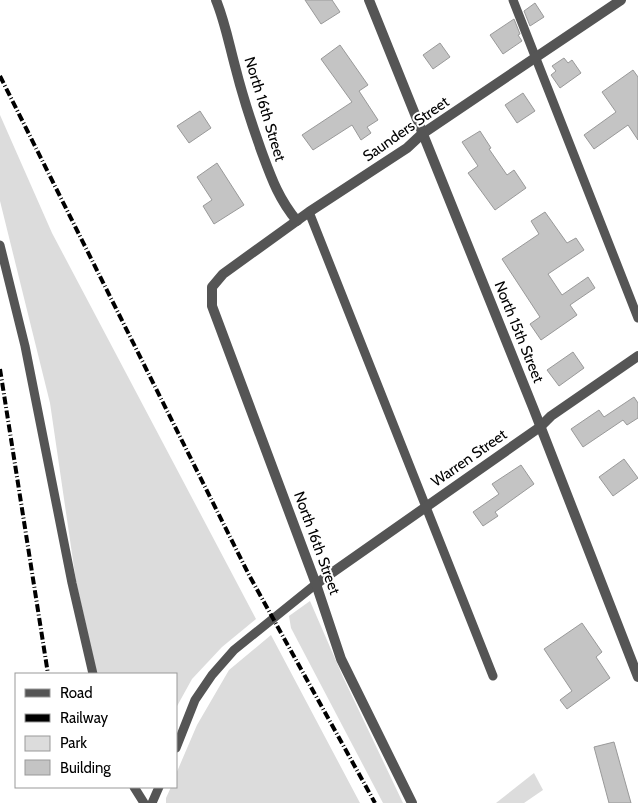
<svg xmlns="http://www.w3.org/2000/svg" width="638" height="803" font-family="Cabin,sans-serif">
<rect width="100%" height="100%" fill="#fff"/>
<g fill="#dcdcdc">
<polygon points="0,115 52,233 256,619 222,647 192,679 176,708 176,674 97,674 76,581 50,403 0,201"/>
<polygon points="310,601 343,677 403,803 383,803 291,628 289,616"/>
<polygon points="271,635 360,803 166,803 166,798 171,787 176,787 176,774 197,725 229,670"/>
<polygon points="534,773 543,790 524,803 496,803"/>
</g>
<g fill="#c4c4c4" stroke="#999">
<polygon points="305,0 332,0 340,12 321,24"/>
<polygon points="535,3 544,17 530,26 524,11"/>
<polygon points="514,19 520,34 518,35 522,41 503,54 490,35"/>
<polygon points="440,43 450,57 433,69 423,55"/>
<polygon points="340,45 368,85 359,91 378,120 367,127 371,133 361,140 352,125 313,150 302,135 352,102 321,59"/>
<polygon points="564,58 568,63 572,60 581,73 560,88 551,75 556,71 552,66"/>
<polygon points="633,70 638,77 638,140 628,125 594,149 584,135 616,112 602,92"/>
<polygon points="523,93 535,111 517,123 505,105"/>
<polygon points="200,111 211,128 189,143 177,126"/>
<polygon points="480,131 491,148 489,149 507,175 514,170 526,188 495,210 468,173 478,166 462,142"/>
<polygon points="217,163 244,205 214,224 203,206 212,200 197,177"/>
<polygon points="545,212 567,243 576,238 584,250 548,274 562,295 588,277 595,288 570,305 577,315 541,340 530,324 540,317 502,259 539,234 531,221"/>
<polygon points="573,352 584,368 559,386 547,370"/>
<polygon points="634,397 638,403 638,418 627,425 623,420 583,447 571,429 599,410 604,417"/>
<polygon points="624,459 638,478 613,496 599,477"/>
<polygon points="521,465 534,484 495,512 498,516 483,526 473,512 499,494 492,484"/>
<polygon points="582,623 602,652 596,657 610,678 567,709 560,700 572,691 544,649"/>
<polygon points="614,742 631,803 609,803 594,747"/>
</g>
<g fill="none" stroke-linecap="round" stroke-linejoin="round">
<g stroke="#555" stroke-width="9">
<polyline points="513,0 638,318"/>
<polyline points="309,212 493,676"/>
<polyline points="0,245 25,346 72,583 93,674"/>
<polyline points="176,748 195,700 212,675 234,650 316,584"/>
<polyline points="134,787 144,803"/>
<polyline points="152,803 159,787"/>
</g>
<g stroke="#555" stroke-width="10">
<path d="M 216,0 C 225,22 229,44 235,66 C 242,94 251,122 261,150 C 271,177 278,198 297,221"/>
<polyline points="369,0 534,410 638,677"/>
<polyline points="316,584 540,427 551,416 638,356"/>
<polyline points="412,803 341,659 316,584 212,306 212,287 223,274 309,212 407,148 422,134 621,0"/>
</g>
<g stroke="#000" stroke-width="4" stroke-dasharray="8 2.5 1 2.5" stroke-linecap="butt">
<polyline points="0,76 249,575 375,803"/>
<polyline points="0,369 48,674"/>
</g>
</g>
<g text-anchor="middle" stroke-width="4" stroke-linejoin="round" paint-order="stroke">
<g font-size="15" fill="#000" stroke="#fff">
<text transform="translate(265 109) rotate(73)" y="5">North 16th Street</text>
<text transform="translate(406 129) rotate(-35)" y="5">Saunders Street</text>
<text transform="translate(519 332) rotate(68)" y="5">North 15th Street</text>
<text transform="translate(469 458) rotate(-35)" y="5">Warren Street</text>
<text transform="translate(317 543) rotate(70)" y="5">North 16th Street</text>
</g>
</g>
<rect x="15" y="673" width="162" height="115" fill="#ffffff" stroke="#999999"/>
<rect x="25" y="689" width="25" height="8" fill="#555555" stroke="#999999"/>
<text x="60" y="698" font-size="15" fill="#000000">Road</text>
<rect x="25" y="714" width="25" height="8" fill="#000000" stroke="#999999"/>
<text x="60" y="723" font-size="15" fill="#000000">Railway</text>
<rect x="25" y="736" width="25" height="15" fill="#dcdcdc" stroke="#999999"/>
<text x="60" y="748" font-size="15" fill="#000000">Park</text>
<rect x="25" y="760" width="25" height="15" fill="#c4c4c4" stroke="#999999"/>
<text x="60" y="773" font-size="15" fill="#000000">Building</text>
</svg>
